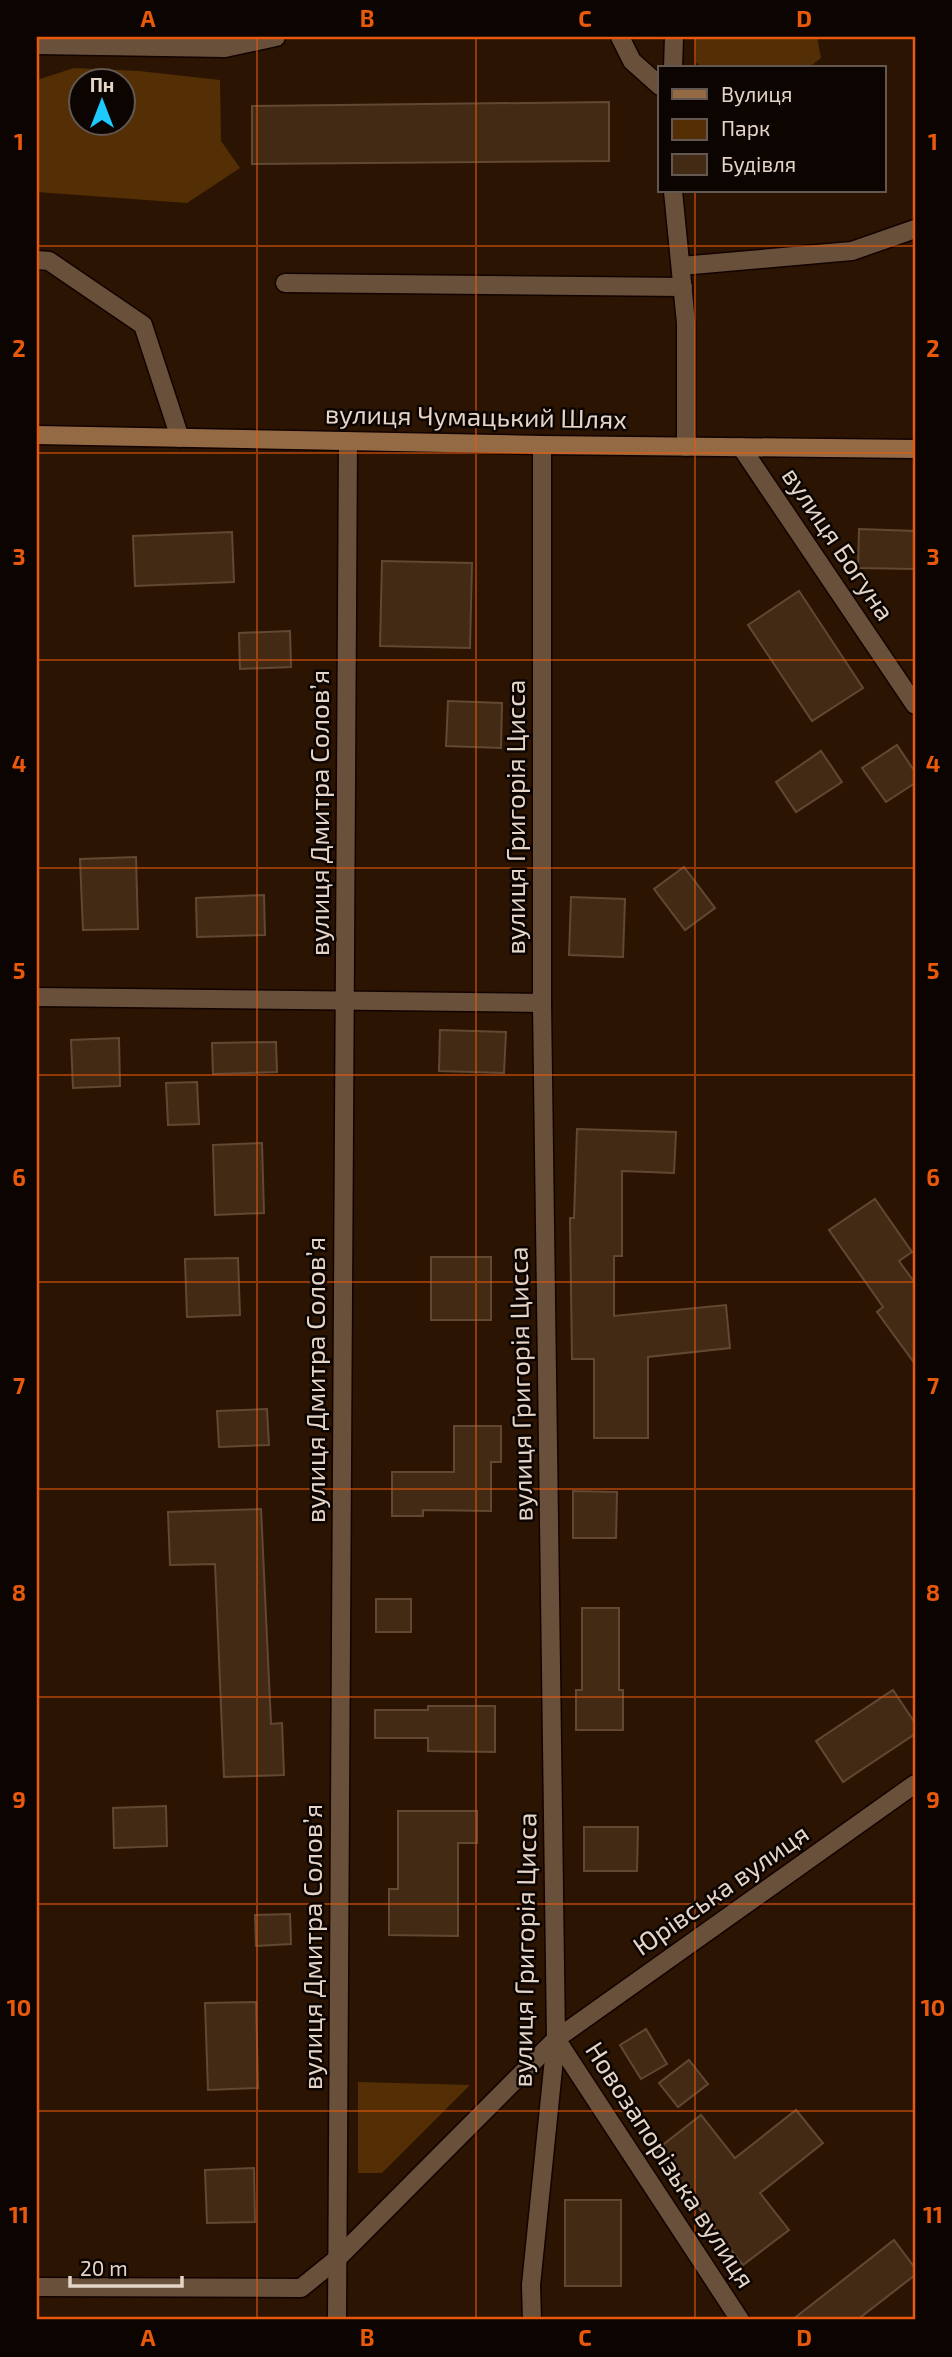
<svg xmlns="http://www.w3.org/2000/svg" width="952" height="2357" font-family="'Exo 2',sans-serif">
<rect width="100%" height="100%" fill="#2b1502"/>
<g fill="#542f06" fill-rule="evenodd">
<polygon points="695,37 817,37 821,58 808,68 706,68 696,63"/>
<path d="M 74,68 L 139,71 L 220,80 L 221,141 L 240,168 L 187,203 L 37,192 L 37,80 ZM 80,80 L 122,80 L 122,122 L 80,122 Z"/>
<polygon points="358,2082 470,2085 382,2173 358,2173"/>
</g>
<g fill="#422a15" stroke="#624832" stroke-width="2">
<polygon points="609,102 609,161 252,164 252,106"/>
<polygon points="859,529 915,531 915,569 858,568"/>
<polygon points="232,532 234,582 135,586 133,536"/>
<polygon points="382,561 472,563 470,648 380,646"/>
<polygon points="799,591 863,688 812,721 748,625"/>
<polygon points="290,631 291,667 240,669 239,633"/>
<polygon points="448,701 502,703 501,748 446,746"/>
<polygon points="897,745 915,772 915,783 886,802 862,768"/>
<polygon points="821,751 842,782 796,812 776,782"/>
<polygon points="136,857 138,929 83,930 80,859"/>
<polygon points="684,867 715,908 685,930 654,889"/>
<polygon points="264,895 265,935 197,937 196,898"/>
<polygon points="571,897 625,899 623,957 569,955"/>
<polygon points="440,1030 506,1032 504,1073 439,1071"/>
<polygon points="119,1038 120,1086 73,1088 71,1040"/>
<polygon points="276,1042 277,1072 213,1074 212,1043"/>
<polygon points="197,1082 199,1124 168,1125 166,1083"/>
<polygon points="577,1129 676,1132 674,1173 622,1171 622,1256 614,1256 614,1316 726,1305 730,1348 648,1357 648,1438 594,1438 594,1359 572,1359 570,1218 574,1218"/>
<polygon points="262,1143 264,1213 215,1215 213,1145"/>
<polygon points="875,1199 912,1252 899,1261 915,1283 915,1364 877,1312 883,1307 829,1230"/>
<rect x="431" y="1257" width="60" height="63"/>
<polygon points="238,1258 240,1315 187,1317 185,1259"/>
<polygon points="267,1409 269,1445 219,1447 217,1411"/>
<polygon points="454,1426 501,1426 501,1462 491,1462 491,1511 423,1510 423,1516 392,1516 392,1472 454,1472"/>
<polygon points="573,1491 617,1492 616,1538 573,1538"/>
<polygon points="261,1509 271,1724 282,1723 284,1775 224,1777 215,1564 170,1565 168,1512"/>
<rect x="376" y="1599" width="35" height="33"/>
<polygon points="582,1608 619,1608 619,1690 623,1690 623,1730 576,1730 576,1690 582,1690"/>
<polygon points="893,1690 915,1723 915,1734 843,1782 816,1741"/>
<polygon points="428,1706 495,1706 495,1752 428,1751 428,1738 375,1738 375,1710 428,1710"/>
<polygon points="166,1806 167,1846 114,1848 113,1808"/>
<polygon points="398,1811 477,1811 477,1843 458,1843 458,1936 389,1935 389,1889 398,1889"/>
<polygon points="584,1827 638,1827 637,1871 584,1871"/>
<polygon points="290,1914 291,1944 256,1946 255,1915"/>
<polygon points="256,2002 258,2088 208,2090 205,2003"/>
<polygon points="646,2029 667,2064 641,2079 620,2045"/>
<polygon points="689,2060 708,2084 678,2107 659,2083"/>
<polygon points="796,2110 823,2143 760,2193 789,2230 743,2265 655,2151 701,2115 735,2158"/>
<polygon points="254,2168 255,2222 207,2223 205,2170"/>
<rect x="565" y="2200" width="56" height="86"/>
<polygon points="894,2240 915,2268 915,2275 857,2320 792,2320"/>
</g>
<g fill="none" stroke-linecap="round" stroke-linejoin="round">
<defs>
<g id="lane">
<polyline points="620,37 632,61 660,86"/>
<polyline points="37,45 225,48 276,37"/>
<polyline points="673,68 674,37"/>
<polyline points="673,191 686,323 686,447"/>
<polyline points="37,260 49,261 143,325 180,438"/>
<polyline points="681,266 852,251 915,229"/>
<polyline points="285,283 683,287"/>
<polyline points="338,2258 556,2039"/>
</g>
<g id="street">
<polyline points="741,447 915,705"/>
<polyline points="37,997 542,1003"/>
<polyline points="37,2287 301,2288 338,2258"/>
<polyline points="337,2320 348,441"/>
<polyline points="532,2320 531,2285 556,2039 542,1003 542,445"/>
<polyline points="740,2320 556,2039 915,1784"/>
</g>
<polyline id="secondary" points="37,435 542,445 915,449"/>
</defs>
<use href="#lane" stroke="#120200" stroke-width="21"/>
<use href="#street" stroke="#120200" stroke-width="21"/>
<use href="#secondary" stroke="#120200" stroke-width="21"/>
<use href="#lane" stroke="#69503a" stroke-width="18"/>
<use href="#street" stroke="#69503a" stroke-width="18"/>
<use href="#secondary" stroke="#936a44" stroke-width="18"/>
</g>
<path fill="none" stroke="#e8590c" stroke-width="2" stroke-opacity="0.55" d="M 257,37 L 257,2320M 476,37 L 476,2320M 695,37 L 695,68M 695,191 L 695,2320M 37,246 L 915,246M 37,453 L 915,453M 37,660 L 915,660M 37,868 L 915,868M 37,1075 L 915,1075M 37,1282 L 915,1282M 37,1489 L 915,1489M 37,1697 L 915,1697M 37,1904 L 915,1904M 37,2111 L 915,2111"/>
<g text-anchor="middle" stroke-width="5" stroke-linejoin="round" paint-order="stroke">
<g font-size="26" fill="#e4d5c8" stroke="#0c0401">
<text transform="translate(476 417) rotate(1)" y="9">вулиця Чумацький Шлях</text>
<text transform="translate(838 544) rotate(56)" y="9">вулиця Богуна</text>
<text transform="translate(320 813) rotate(-90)" y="9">вулиця Дмитра Соловʼя</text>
<text transform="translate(516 817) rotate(-90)" y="9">вулиця Григорія Цисса</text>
<text transform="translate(316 1380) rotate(-90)" y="9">вулиця Дмитра Соловʼя</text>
<text transform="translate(521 1384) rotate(-91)" y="9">вулиця Григорія Цисса</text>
<text transform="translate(721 1890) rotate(-35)" y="9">Юрівська вулиця</text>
<text transform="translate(313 1947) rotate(-90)" y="9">вулиця Дмитра Соловʼя</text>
<text transform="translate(525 1950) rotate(-89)" y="9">вулиця Григорія Цисса</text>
<text transform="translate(670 2165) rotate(57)" y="9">Новозапорізька вулиця</text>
</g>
</g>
<rect width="952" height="2357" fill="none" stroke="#0c0401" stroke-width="77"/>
<rect x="658" y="66" width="228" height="126" fill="#0c0401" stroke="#625851" stroke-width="2"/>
<rect x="672" y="89" width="35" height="10" fill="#936a44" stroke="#625851" stroke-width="2"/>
<text x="721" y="102" font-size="21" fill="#e4d5c8">Вулиця</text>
<rect x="672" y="119" width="35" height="21" fill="#542f06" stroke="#625851" stroke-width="2"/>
<text x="721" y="136" font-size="21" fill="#e4d5c8">Парк</text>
<rect x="672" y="154" width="35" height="21" fill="#422a15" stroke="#625851" stroke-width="2"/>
<text x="721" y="172" font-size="21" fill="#e4d5c8">Будівля</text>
<g transform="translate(102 102)"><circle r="33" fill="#0c0401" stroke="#625851" stroke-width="2"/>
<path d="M0-5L12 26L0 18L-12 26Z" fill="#1ec9fd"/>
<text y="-10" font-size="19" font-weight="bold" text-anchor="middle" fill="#e4d5c8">Пн</text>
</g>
<path d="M70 2276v10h112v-10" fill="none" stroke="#e4d5c8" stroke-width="3.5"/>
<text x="80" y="2276" font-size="21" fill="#e4d5c8" stroke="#0c0401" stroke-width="5" paint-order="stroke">20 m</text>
<rect x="38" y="38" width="876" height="2280" fill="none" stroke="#e8590c" stroke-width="2.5"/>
<g font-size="23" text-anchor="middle" font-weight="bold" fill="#e8590c">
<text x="148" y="27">A</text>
<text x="367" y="27">B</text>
<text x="585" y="27">C</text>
<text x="804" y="27">D</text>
<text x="19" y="150">1</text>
<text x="933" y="150">1</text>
<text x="19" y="357">2</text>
<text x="933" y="357">2</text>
<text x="19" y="565">3</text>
<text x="933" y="565">3</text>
<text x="19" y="772">4</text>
<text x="933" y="772">4</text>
<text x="19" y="979">5</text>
<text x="933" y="979">5</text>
<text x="19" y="1186">6</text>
<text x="933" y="1186">6</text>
<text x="19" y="1394">7</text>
<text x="933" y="1394">7</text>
<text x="19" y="1601">8</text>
<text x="933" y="1601">8</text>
<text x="19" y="1808">9</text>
<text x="933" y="1808">9</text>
<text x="19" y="2016">10</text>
<text x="933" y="2016">10</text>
<text x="19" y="2223">11</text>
<text x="933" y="2223">11</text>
<text x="148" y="2346">A</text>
<text x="367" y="2346">B</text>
<text x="585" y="2346">C</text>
<text x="804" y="2346">D</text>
</g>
</svg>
